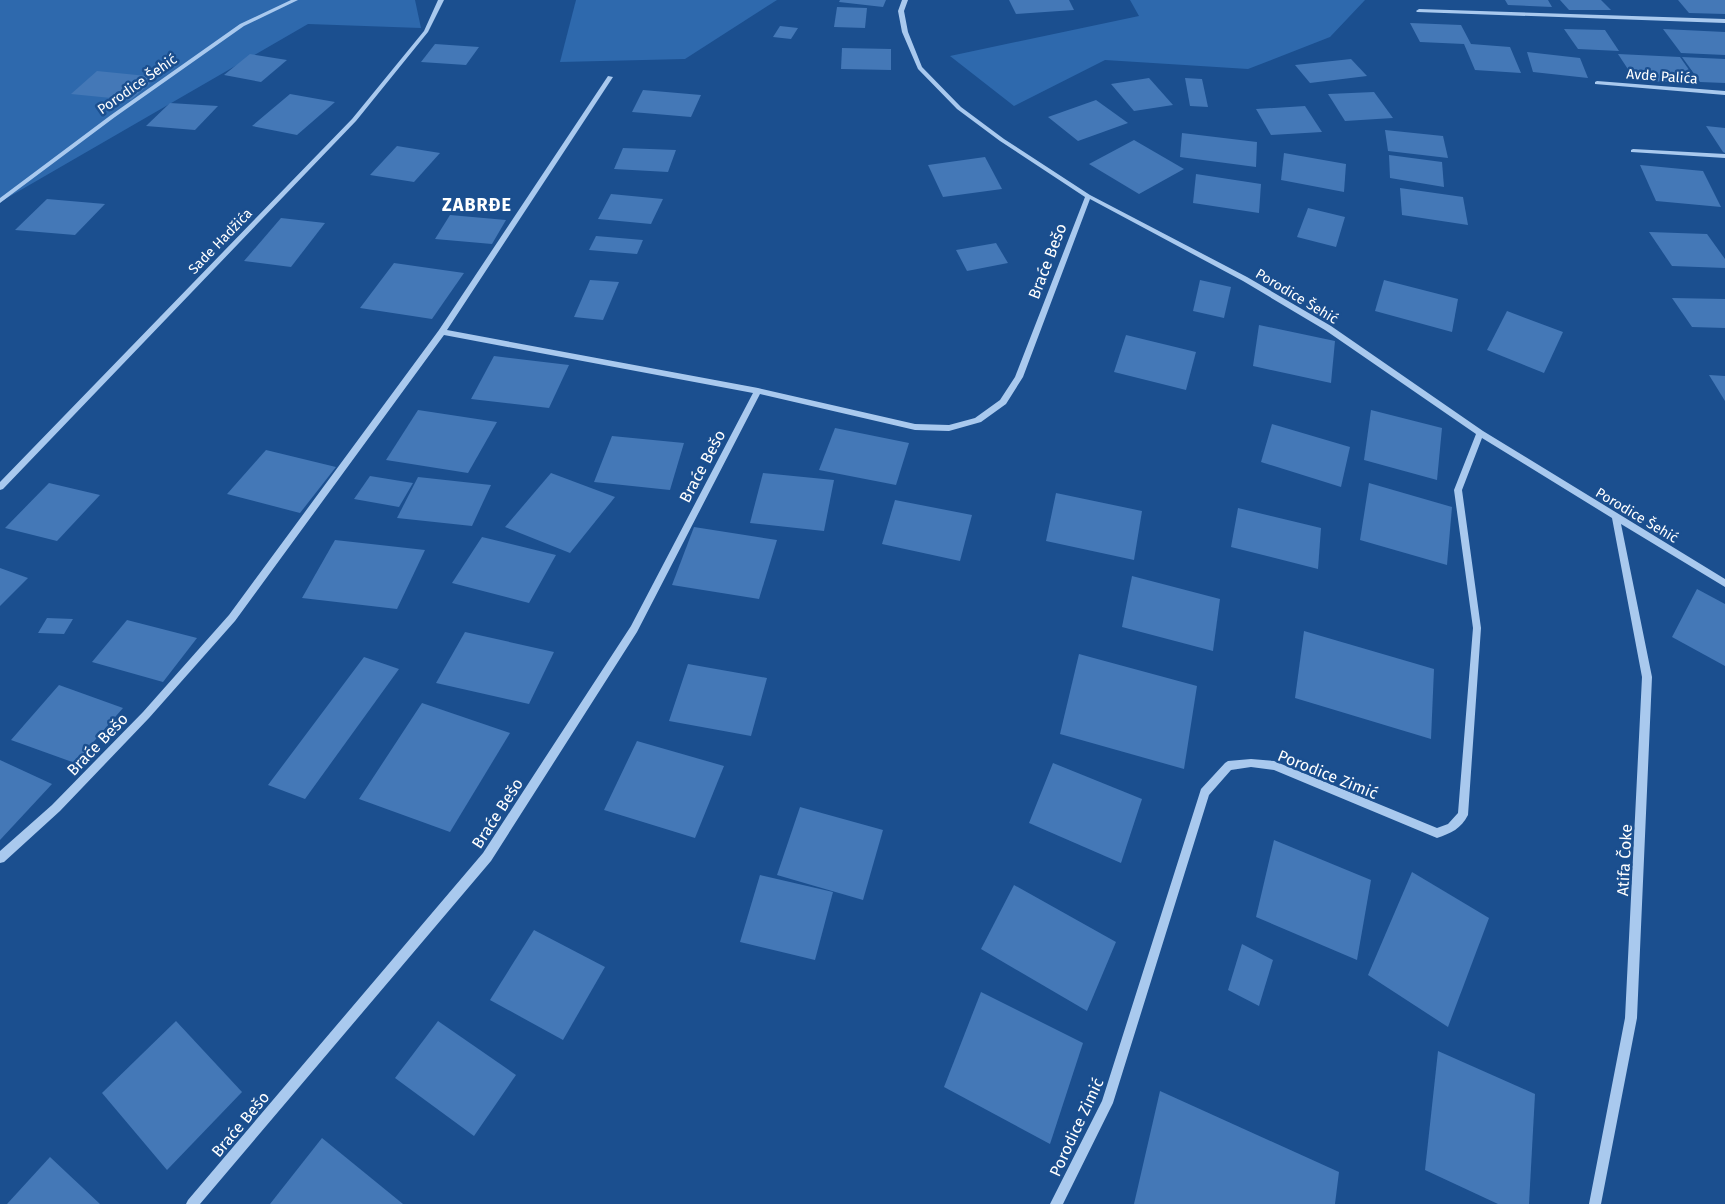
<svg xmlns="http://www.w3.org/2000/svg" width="1725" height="1204" font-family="'Fira Sans',sans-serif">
<rect width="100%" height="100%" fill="#1b4f8f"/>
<g fill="#2e69ad">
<polygon points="0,0 415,0 421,28 308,24 0,202"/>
<polygon points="576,0 777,0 685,59 560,62"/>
<polygon points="1130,0 1365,0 1330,37 1248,69 1105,60 1014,106 950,56 1139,16"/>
</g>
<g fill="#4478b7">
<polygon points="840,0 886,0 883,7 839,2"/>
<polygon points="1009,0 1069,0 1074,10 1016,14"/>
<polygon points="1505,0 1548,0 1552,7 1508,5"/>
<polygon points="1560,0 1601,0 1611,10 1569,10"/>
<polygon points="1678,0 1725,0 1725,14 1689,13"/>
<polygon points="837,7 867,8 865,28 834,27"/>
<polygon points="1410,23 1461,25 1471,44 1510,47 1521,73 1475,70 1464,44 1420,42"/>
<polygon points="780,26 798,28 791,39 773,37"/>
<polygon points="1564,29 1605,30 1619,51 1578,49"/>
<polygon points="1663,29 1725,32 1725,55 1681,53"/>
<polygon points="435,44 479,47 466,65 421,62"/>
<polygon points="842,48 891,49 891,70 841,69"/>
<polygon points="1527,52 1580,58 1588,78 1533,72"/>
<polygon points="250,54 287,60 261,82 224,75"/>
<polygon points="1618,54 1680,57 1699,84 1635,80"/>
<polygon points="1682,57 1725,59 1725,83 1700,82"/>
<polygon points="1351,59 1367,76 1310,83 1295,65"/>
<polygon points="97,71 157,77 131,100 71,94"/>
<polygon points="1149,78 1173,105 1134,111 1111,84"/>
<polygon points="1185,78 1202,79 1208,107 1190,106"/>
<polygon points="643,90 701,95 691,117 632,112"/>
<polygon points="1374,92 1393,118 1345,121 1328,94"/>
<polygon points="290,94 335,102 297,135 252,126"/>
<polygon points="1096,100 1128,123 1078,141 1048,117"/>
<polygon points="170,103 218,106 195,130 146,126"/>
<polygon points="1305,106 1322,132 1271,135 1256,109"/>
<polygon points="1706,126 1725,128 1725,153 1723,152"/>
<polygon points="1385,130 1443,136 1448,158 1388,151"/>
<polygon points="1182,133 1257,142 1256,167 1180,157"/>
<polygon points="1134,140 1184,169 1139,194 1089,164"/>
<polygon points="397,146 440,153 414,182 370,175"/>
<polygon points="623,148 676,150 668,172 614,169"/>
<polygon points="1284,153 1346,164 1344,192 1281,180"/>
<polygon points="1389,155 1442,162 1444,187 1390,178"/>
<polygon points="985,157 1002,189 943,197 928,165"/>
<polygon points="1640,165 1703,171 1721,207 1656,201"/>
<polygon points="1196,174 1261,184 1259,213 1193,203"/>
<polygon points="1400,188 1463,197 1468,225 1402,215"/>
<polygon points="611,194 663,199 651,224 598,219"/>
<polygon points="47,199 105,204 75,235 15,230"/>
<polygon points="1308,208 1345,217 1336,247 1297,237"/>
<polygon points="450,215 506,220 492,244 435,239"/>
<polygon points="281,218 325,223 291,267 244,261"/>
<polygon points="1649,232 1707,234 1725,259 1725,268 1672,266"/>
<polygon points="596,236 643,240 637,254 589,250"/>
<polygon points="996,243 1008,263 967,271 956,250"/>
<polygon points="394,263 464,273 432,319 360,308"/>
<polygon points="590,280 619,282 603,320 574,317"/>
<polygon points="1200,280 1231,287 1224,318 1193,311"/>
<polygon points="1384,280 1458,299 1452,332 1375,311"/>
<polygon points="1672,298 1725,299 1725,328 1692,327"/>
<polygon points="1507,311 1563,332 1544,373 1487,350"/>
<polygon points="1259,325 1335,341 1331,383 1253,366"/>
<polygon points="1126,335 1196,352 1186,390 1114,372"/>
<polygon points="494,356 569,365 549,408 471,399"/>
<polygon points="1709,375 1725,376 1725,401"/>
<polygon points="418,410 497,422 468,473 386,460"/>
<polygon points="1371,410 1442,428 1437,480 1364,460"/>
<polygon points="1272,424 1350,447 1341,487 1261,462"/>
<polygon points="835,428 909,443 896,485 819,470"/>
<polygon points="612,436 684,443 670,490 594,482"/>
<polygon points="266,450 336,467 300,513 227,494"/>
<polygon points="551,473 615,497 570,553 505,527"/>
<polygon points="763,473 834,480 824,531 750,523"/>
<polygon points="370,476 413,483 399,507 354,499"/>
<polygon points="418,477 491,485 472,526 397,518"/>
<polygon points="49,483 100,495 57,541 5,528"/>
<polygon points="1369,483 1452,507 1447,565 1360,540"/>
<polygon points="1056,493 1142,511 1134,560 1046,541"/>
<polygon points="895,500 972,515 960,561 882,544"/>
<polygon points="1238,508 1321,528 1318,569 1231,547"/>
<polygon points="694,527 777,540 759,599 672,585"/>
<polygon points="482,537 556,555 529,603 452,583"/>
<polygon points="335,540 425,550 397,609 302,598"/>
<polygon points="0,568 28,578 0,606"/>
<polygon points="1132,576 1220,599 1213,651 1122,627"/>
<polygon points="1697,589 1725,604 1725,666 1672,637"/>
<polygon points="47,618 73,619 64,634 38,633"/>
<polygon points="127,620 197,638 163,682 92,662"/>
<polygon points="1304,631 1434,669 1431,739 1295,698"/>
<polygon points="465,632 554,652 529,704 436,683"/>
<polygon points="1079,654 1197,686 1184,769 1060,734"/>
<polygon points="364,657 399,669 305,799 268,785"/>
<polygon points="688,664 767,678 751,736 669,721"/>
<polygon points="59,685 123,708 75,763 11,740"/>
<polygon points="422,703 510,733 450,832 359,799"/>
<polygon points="637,741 724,766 695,838 604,810"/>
<polygon points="0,760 52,784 0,840"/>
<polygon points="1053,763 1142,799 1121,863 1029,823"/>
<polygon points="800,807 883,830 863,900 777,875"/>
<polygon points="1274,840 1371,880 1357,960 1256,917"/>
<polygon points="1412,872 1489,918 1448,1027 1368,975"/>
<polygon points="760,875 833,892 815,960 740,942"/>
<polygon points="1014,885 1116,942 1087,1011 981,949"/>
<polygon points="534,930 605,967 563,1040 490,1000"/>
<polygon points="1242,944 1273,960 1259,1006 1228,990"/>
<polygon points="981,992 1083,1043 1050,1144 944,1087"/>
<polygon points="176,1021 242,1092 167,1170 102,1093"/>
<polygon points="438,1021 516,1075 474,1136 395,1078"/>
<polygon points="1438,1051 1535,1094 1529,1204 1498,1204 1425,1170"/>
<polygon points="1160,1091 1339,1172 1335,1204 1134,1204"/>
<polygon points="322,1138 403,1204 270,1204"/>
<polygon points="50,1157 100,1204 7,1204"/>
</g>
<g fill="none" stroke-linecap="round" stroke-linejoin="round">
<g fill="#a9c9ee" fill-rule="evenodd">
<polygon points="291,0 298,0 244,26 115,117 0,203 0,198 111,115 240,24"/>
<polygon points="438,0 444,0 428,32 356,121 3,489 0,490 0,482 352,119 424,31"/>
<path d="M 902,0 L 908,0 L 904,11 L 908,32 L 922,67 L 961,107 L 1004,139 L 1090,195 L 1247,277 L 1331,326 L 1483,431 L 1725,579 L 1725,587 L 1621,524 L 1652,677 L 1637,1018 L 1601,1204 L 1589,1204 L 1625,1018 L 1642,677 L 1612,518 L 1482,438 L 1462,490 L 1481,628 L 1468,815 C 1461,829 1451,833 1437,838 L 1274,770 L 1251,767 L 1231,770 L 1209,795 L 1113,1103 L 1063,1204 L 1050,1204 L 1102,1101 L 1201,789 L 1225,763 L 1228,761 L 1251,759 L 1274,761 L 1437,828 L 1448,824 L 1458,813 L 1473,628 L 1454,490 L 1476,434 L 1325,330 L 1243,281 L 1090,199 L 1023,377 L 1006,404 L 981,422 L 949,431 L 915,430 L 760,394 L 637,632 L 491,861 L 200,1204 L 186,1204 L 188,1200 L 483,853 L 631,626 L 753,393 L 444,335 L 235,621 L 149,718 L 60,811 L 4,862 L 0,863 L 0,851 L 52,805 L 143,712 L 229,615 L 439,330 L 608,76 L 613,77 L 447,330 L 758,388 L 915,424 L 949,425 L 975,418 L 1000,400 L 1015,377 L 1085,197 L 1000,141 L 957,109 L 918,69 L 902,32 L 898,11 Z"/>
<polygon points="1419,9 1725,19 1725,23 1417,12 1416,11"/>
<polygon points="1597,81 1725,91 1725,95 1595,84 1595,82"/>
<polygon points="1633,149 1725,154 1725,158 1631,152 1631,150"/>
</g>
</g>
<g text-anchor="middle" stroke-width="5" stroke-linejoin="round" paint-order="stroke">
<g font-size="14" fill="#fff" stroke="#1b4f8f">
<text transform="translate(1662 76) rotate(4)" y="5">Avde Palića</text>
<text transform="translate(137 84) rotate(-35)" y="5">Porodice Šehić</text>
<text transform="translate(220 241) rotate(-46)" y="5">Sade Hadžića</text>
<text transform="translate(1297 296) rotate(31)" y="5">Porodice Šehić</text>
<text transform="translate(1637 515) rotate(31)" y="5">Porodice Šehić</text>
</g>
<g font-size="16" fill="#fff" stroke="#1b4f8f">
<text transform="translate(1047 261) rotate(-69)" y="6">Braće Bešo</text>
<text transform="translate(702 466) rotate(-62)" y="6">Braće Bešo</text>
<text transform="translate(97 744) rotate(-46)" y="6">Braće Bešo</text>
<text transform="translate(1328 774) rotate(22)" y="6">Porodice Zimić</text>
<text transform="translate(497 813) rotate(-57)" y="6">Braće Bešo</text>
<text transform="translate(1624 860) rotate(-87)" y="6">Atifa Čoke</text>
<text transform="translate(240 1124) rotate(-50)" y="6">Braće Bešo</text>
<text transform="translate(1076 1127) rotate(-65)" y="6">Porodice Zimić</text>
</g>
<g font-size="18" font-weight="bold" letter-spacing="1" fill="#fff" stroke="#1b4f8f">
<text x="477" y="211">ZABRĐE</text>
</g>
</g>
</svg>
